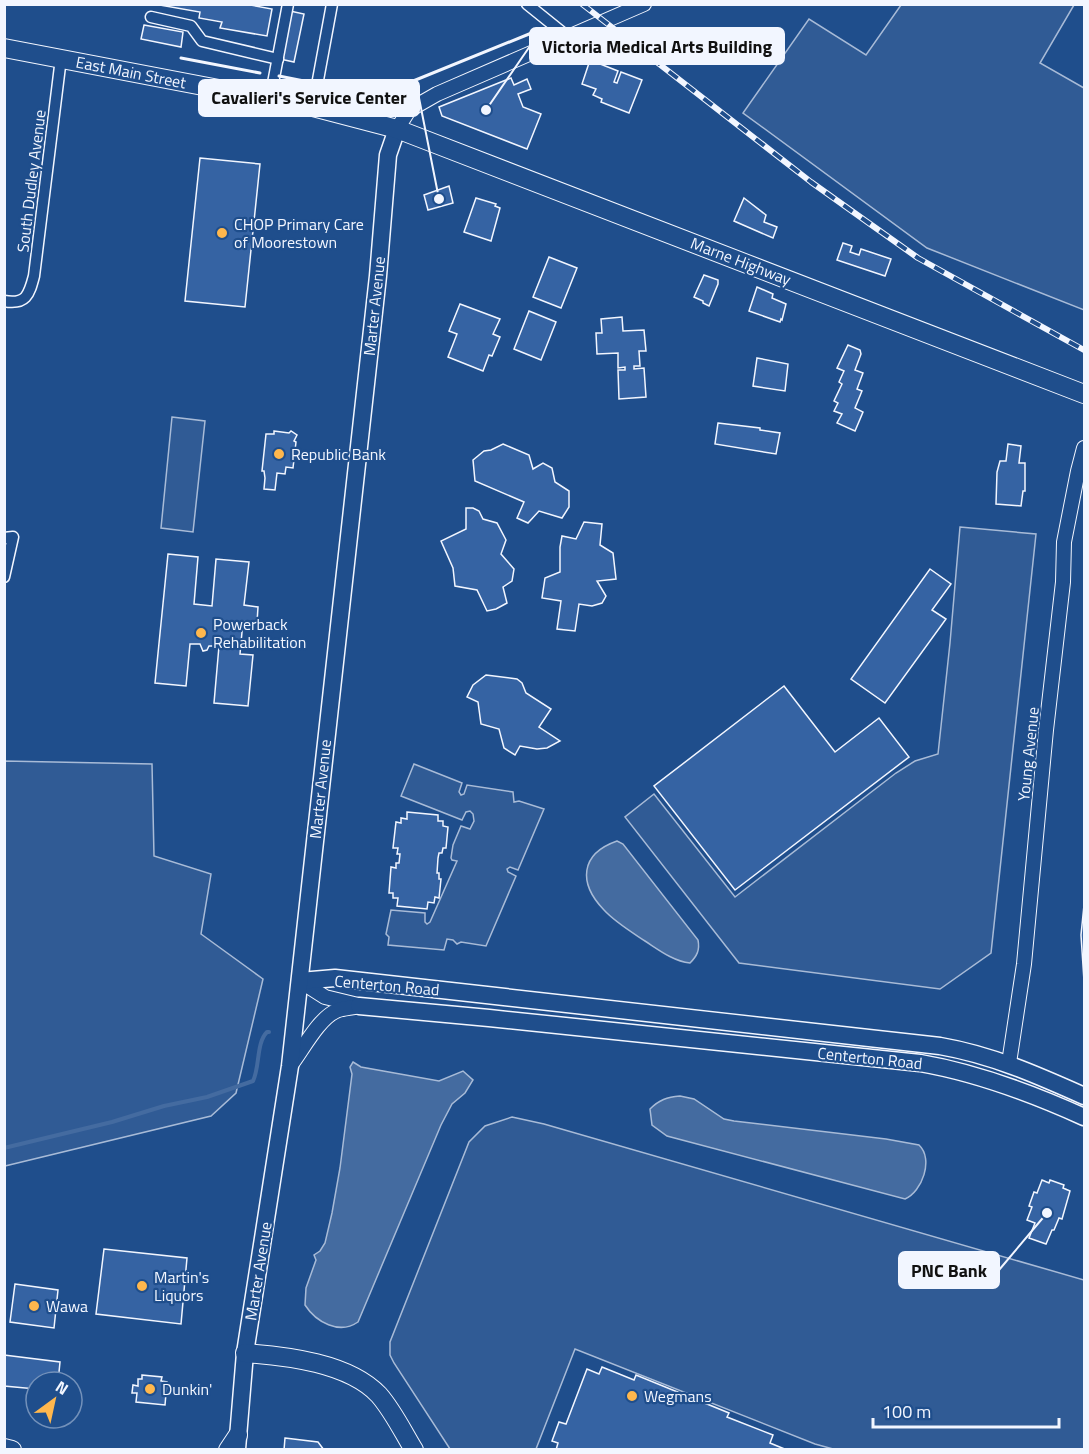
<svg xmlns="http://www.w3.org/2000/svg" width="1089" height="1454" font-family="'Titillium Web',sans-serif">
<rect width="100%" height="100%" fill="#1f4e8c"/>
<g fill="#305b95" stroke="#a8bbd7" stroke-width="1.5">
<polygon points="901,5 1074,5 1040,63 1084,88 1084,310 927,248 743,113 809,19 866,55"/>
<polygon points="172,417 205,421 193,532 161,528"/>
<polygon points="960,527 1036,534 991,953 940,989 739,963 625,817 654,794 735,897 896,773 915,761 938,754 950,643"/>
<polygon points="4,761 152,764 154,856 211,874 201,934 263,979 236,1093 211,1116 5,1166"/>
<polygon points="414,764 462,783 459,792 461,795 464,794 467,785 513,792 514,802 519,801 544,809 518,870 510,867 507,869 508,872 516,876 486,946 461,942 457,944 453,940 447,939 444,950 388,945 389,937 386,934 391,910 425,913 425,922 427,924 430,922 457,861 452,860 451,858 453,845 461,826 470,829 474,821 473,814 470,811 466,812 462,820 401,796"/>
<polygon points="512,1117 544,1124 1084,1280 1084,1449 833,1449 815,1444 575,1349 536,1449 450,1449 394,1363 390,1355 390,1342 469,1142 485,1126"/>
</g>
<g fill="#446ba0" stroke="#a8bbd7" stroke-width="1.5">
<path d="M 617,841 L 623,844 L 698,940 C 700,950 697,956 690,963 C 673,961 659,950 645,941 C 630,931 615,922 604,910 C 578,883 580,854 617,841 Z"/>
<path d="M 353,1062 L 361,1067 L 439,1081 L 463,1071 L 473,1080 L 465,1093 L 452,1104 L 441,1125 L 358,1322 C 339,1335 316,1322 305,1305 L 306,1288 L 316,1260 L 314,1255 L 320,1251 L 325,1243 L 332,1213 L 340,1168 L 352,1074 L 350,1067 Z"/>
<path d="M 680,1096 L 694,1099 L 724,1119 L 734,1121 L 886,1139 L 919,1145 C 934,1159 922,1192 905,1199 L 667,1136 L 652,1125 L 650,1109 C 659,1100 667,1097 680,1096 Z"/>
</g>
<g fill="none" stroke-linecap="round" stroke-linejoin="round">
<path stroke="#446ba0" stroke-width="4" d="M 4,1148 L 112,1122 L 164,1106 L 207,1097 L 253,1081 C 260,1067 256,1043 267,1032 L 269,1032"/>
</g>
<g fill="#3563a3" stroke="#f2f6ff" stroke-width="1.5">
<polygon points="154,4 245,4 272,9 267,36 220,28 222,22 199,18 200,12"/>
<polygon points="290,11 304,14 294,62 280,59"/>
<polygon points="144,25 183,32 181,47 141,39"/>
<polygon points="590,60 618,71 614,82 617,83 621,72 642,80 629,113 601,102 602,99 593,95 596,89 582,84"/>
<polygon points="511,78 514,85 527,79 531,89 518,94 523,107 541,114 527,149 442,116 439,107"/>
<polygon points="200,158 260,164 245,307 185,301"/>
<polygon points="449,186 453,203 428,210 424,195"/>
<polygon points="476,198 496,204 495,206 500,208 491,241 464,232"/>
<polygon points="744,198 766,215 764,222 777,227 773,238 734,221"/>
<polygon points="843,243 852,246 850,252 859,255 861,249 891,259 885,276 837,260"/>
<polygon points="549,257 577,268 561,308 533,297"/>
<polygon points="704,275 718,280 718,284 709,306 703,303 703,301 694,297"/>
<polygon points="757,287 773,294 772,298 786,304 782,320 781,319 780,322 749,311"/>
<polygon points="460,304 500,319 493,334 500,337 492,356 489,355 483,371 448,357 457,334 449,331"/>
<polygon points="529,311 556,322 541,360 514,349"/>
<polygon points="622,317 623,331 644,330 646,351 639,351 640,366 634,366 634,369 644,368 646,397 619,399 618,370 625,370 625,367 618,368 618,353 597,354 596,333 602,333 601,319"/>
<polygon points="848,345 860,350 861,354 855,370 863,373 857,389 862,391 855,408 863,412 855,431 837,423 842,414 834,411 838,403 834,401 842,384 839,382 844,371 837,368"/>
<polygon points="757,358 788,364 785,391 753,386"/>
<polygon points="718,423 760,428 760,430 780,433 776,454 715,444"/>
<polygon points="274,431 289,433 291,431 297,435 294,441 296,442 293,468 286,467 285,474 277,473 275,490 264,489 265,478 264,471 262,471 266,434 274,434"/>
<polygon points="503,444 529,455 533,469 543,463 552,468 555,482 569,491 569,507 562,518 539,511 528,523 517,518 524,502 475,481 473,460 484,451 491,450"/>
<polygon points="1008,444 1021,446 1019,463 1025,463 1025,491 1023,491 1021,506 996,504 997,472 1000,461 1006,461"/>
<polygon points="466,508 473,508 479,511 483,519 497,523 506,540 501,554 514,569 512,581 503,587 507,603 496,609 487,611 477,590 455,586 453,568 441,541 466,529"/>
<polygon points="584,522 602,524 600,545 613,553 616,579 597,581 606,596 602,603 592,606 579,604 575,631 557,629 561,601 542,598 545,578 560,572 560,547 562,536 576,539"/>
<polygon points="168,554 198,557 194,604 212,606 216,559 249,562 244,605 258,607 257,623 243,621 240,654 253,655 248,706 214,703 219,646 209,646 207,650 203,651 200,644 190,644 186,686 155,683"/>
<polygon points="930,569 951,584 932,610 946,619 885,703 851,679"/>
<polygon points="486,675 517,679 522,683 526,693 551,709 539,727 560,741 547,748 537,749 520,746 515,755 504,748 499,729 481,724 478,702 467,697 473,685"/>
<polygon points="784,686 835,752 879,718 909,757 735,890 654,786"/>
<polygon points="407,812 438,815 438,821 443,821 443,826 448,827 446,848 443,848 442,853 439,853 438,858 437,873 439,873 439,879 441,879 439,898 435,897 434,903 428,902 427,909 397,906 398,898 393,898 393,893 389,893 391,867 396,868 396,863 399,863 400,854 397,854 398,848 393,848 396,822 401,823 401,818 407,819"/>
<polygon points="1084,905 1084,981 1081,935"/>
<polygon points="1042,1180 1049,1183 1050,1180 1064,1185 1063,1188 1070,1191 1062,1219 1059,1218 1054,1230 1052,1230 1046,1244 1029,1238 1035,1223 1027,1220 1032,1207 1029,1206 1034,1192 1037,1193"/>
<polygon points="104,1249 187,1258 181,1324 96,1314"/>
<polygon points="15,1284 58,1290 54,1328 10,1322"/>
<polygon points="4,1355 60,1362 58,1382 36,1382 36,1389 4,1386"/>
<polygon points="602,1367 634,1380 636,1375 729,1413 727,1417 773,1435 770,1443 787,1450 556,1450 558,1443 552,1441 559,1422 566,1424 587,1369 599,1374"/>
<polygon points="142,1375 162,1377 161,1381 167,1382 165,1405 136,1402 137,1393 132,1393 133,1385 138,1386 138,1379 142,1379"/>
<polygon points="285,1438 318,1442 324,1450 284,1450"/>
</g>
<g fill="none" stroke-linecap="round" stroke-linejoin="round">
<defs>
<g id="minor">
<polyline points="527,4 568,37"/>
<polyline points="151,17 191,26 202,41 278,59"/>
<polyline points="270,99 288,4"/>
<polyline points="313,107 332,4"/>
<path d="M 4,301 C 26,305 29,295 34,276 L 61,58"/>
<polyline points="4,538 13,537 4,577"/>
</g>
<g id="tertiary">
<polyline points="397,129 409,110 437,94 644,4"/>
<polyline points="300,981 325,997 358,1005"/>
<polyline points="1009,1063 1024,964 1046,730 1063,582 1064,542 1078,471 1084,448"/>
<path d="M 290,1066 C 302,1051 318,1019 336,1011 C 342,1008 352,1008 359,1006"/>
</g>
<g id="secondary">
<path d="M 300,981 L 335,978 L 940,1046 C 992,1055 1037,1075 1084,1096"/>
<path d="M 359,1006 L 489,1018 L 920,1063 C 978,1073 1031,1093 1084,1117"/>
<polyline points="237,1449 245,1353 290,1066 378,276 388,155 397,129"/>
</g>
<polyline id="primary" points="4,48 313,107 397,129 1084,394"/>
<g id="trunk">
<path d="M 245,1353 C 287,1356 349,1363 379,1395 C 393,1411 403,1432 414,1450"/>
<polyline points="4,1448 12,1450"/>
<polyline points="228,1450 238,1435"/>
</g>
</defs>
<use href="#minor" stroke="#f2f6ff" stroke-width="13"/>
<use href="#tertiary" stroke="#f2f6ff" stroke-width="16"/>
<use href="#secondary" stroke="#f2f6ff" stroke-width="19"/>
<use href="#primary" stroke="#f2f6ff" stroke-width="20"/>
<use href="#trunk" stroke="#f2f6ff" stroke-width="20"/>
<use href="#minor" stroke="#1f4e8c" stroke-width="10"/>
<use href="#tertiary" stroke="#1f4e8c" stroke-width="14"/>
<use href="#secondary" stroke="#1f4e8c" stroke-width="16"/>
<use href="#primary" stroke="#1f4e8c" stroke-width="18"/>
<use href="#trunk" stroke="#1f4e8c" stroke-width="18"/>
<defs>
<polyline id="rail" points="582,4 811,182 918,258 1084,350"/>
</defs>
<use href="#rail" stroke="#f2f6ff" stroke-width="6"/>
<use href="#rail" stroke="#1f4e8c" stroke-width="4" stroke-dasharray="11" stroke-linecap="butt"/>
<g stroke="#f2f6ff" stroke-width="3">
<polyline points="181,58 260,73"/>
<polyline points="279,76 304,81"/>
<polyline points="325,84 364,92 365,85 391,90 534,32"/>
</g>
</g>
<g fill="#ffb74d" stroke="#1f4e8c" stroke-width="2">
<circle cx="222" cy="233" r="6"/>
<circle cx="279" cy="454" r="6"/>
<circle cx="201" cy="633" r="6"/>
<circle cx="142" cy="1286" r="6"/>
<circle cx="34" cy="1306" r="6"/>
<circle cx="150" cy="1389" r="6"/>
<circle cx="632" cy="1396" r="6"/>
</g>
<g text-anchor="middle" stroke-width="4.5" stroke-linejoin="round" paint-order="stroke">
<g font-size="16" fill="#f2f6ff" stroke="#1f4e8c">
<text transform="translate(131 72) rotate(11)" y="6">East Main Street</text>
<text transform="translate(31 181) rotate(-83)" y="6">South Dudley Avenue</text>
<text transform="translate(741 261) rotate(21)" y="6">Marne Highway</text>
<text transform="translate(374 306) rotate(-84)" y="6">Marter Avenue</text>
<text transform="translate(1028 754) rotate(-84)" y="6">Young Avenue</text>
<text transform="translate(320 789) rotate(-84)" y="6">Marter Avenue</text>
<text transform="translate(387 985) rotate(5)" y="6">Centerton Road</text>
<text transform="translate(870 1058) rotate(6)" y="6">Centerton Road</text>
<text transform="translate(258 1271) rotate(-81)" y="6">Marter Avenue</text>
</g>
<g font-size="16" fill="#f2f6ff" stroke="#1f4e8c" text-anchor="start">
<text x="234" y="230">CHOP Primary Care<tspan x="234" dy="18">of Moorestown</tspan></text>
<text x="291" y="460">Republic Bank</text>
<text x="213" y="630">Powerback<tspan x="213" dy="18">Rehabilitation</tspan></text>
<text x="154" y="1283">Martin's<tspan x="154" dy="18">Liquors</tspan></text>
<text x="46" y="1312">Wawa</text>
<text x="162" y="1395">Dunkin'</text>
<text x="644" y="1402">Wegmans</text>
</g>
</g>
<path fill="none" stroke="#f2f6ff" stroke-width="2" d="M486 110L530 46M439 199L419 98M1047 1213L999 1270"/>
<g fill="#f2f6ff" stroke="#1f4e8c" stroke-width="2">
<circle cx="486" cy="110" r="6"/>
<circle cx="439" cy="199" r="6"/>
<circle cx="1047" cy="1213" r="6"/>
</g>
<g fill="#f2f6ff" stroke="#f2f6ff" stroke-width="2">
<rect x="530" y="28" width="254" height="36" rx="6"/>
<rect x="199" y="80" width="220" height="36" rx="6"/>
<rect x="899" y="1252" width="100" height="36" rx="6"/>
</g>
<g font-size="18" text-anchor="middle" font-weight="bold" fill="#111">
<text x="657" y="53">Victoria Medical Arts Building</text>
<text x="309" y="104">Cavalieri's Service Center</text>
<text x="949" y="1277">PNC Bank</text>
</g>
<rect width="1089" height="1454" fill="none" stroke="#f2f6ff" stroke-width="12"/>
<g transform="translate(54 1400) rotate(33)"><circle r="28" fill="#1f4e8c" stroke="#7391ba" stroke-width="1.5"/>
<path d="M0-4.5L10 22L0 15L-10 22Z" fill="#ffb74d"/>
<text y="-9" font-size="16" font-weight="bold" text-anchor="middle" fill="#f2f6ff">N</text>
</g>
<path d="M873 1418v9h186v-9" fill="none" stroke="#f2f6ff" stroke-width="3"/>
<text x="882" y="1418" font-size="18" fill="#f2f6ff" stroke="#1f4e8c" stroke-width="4.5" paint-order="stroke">100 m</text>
</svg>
